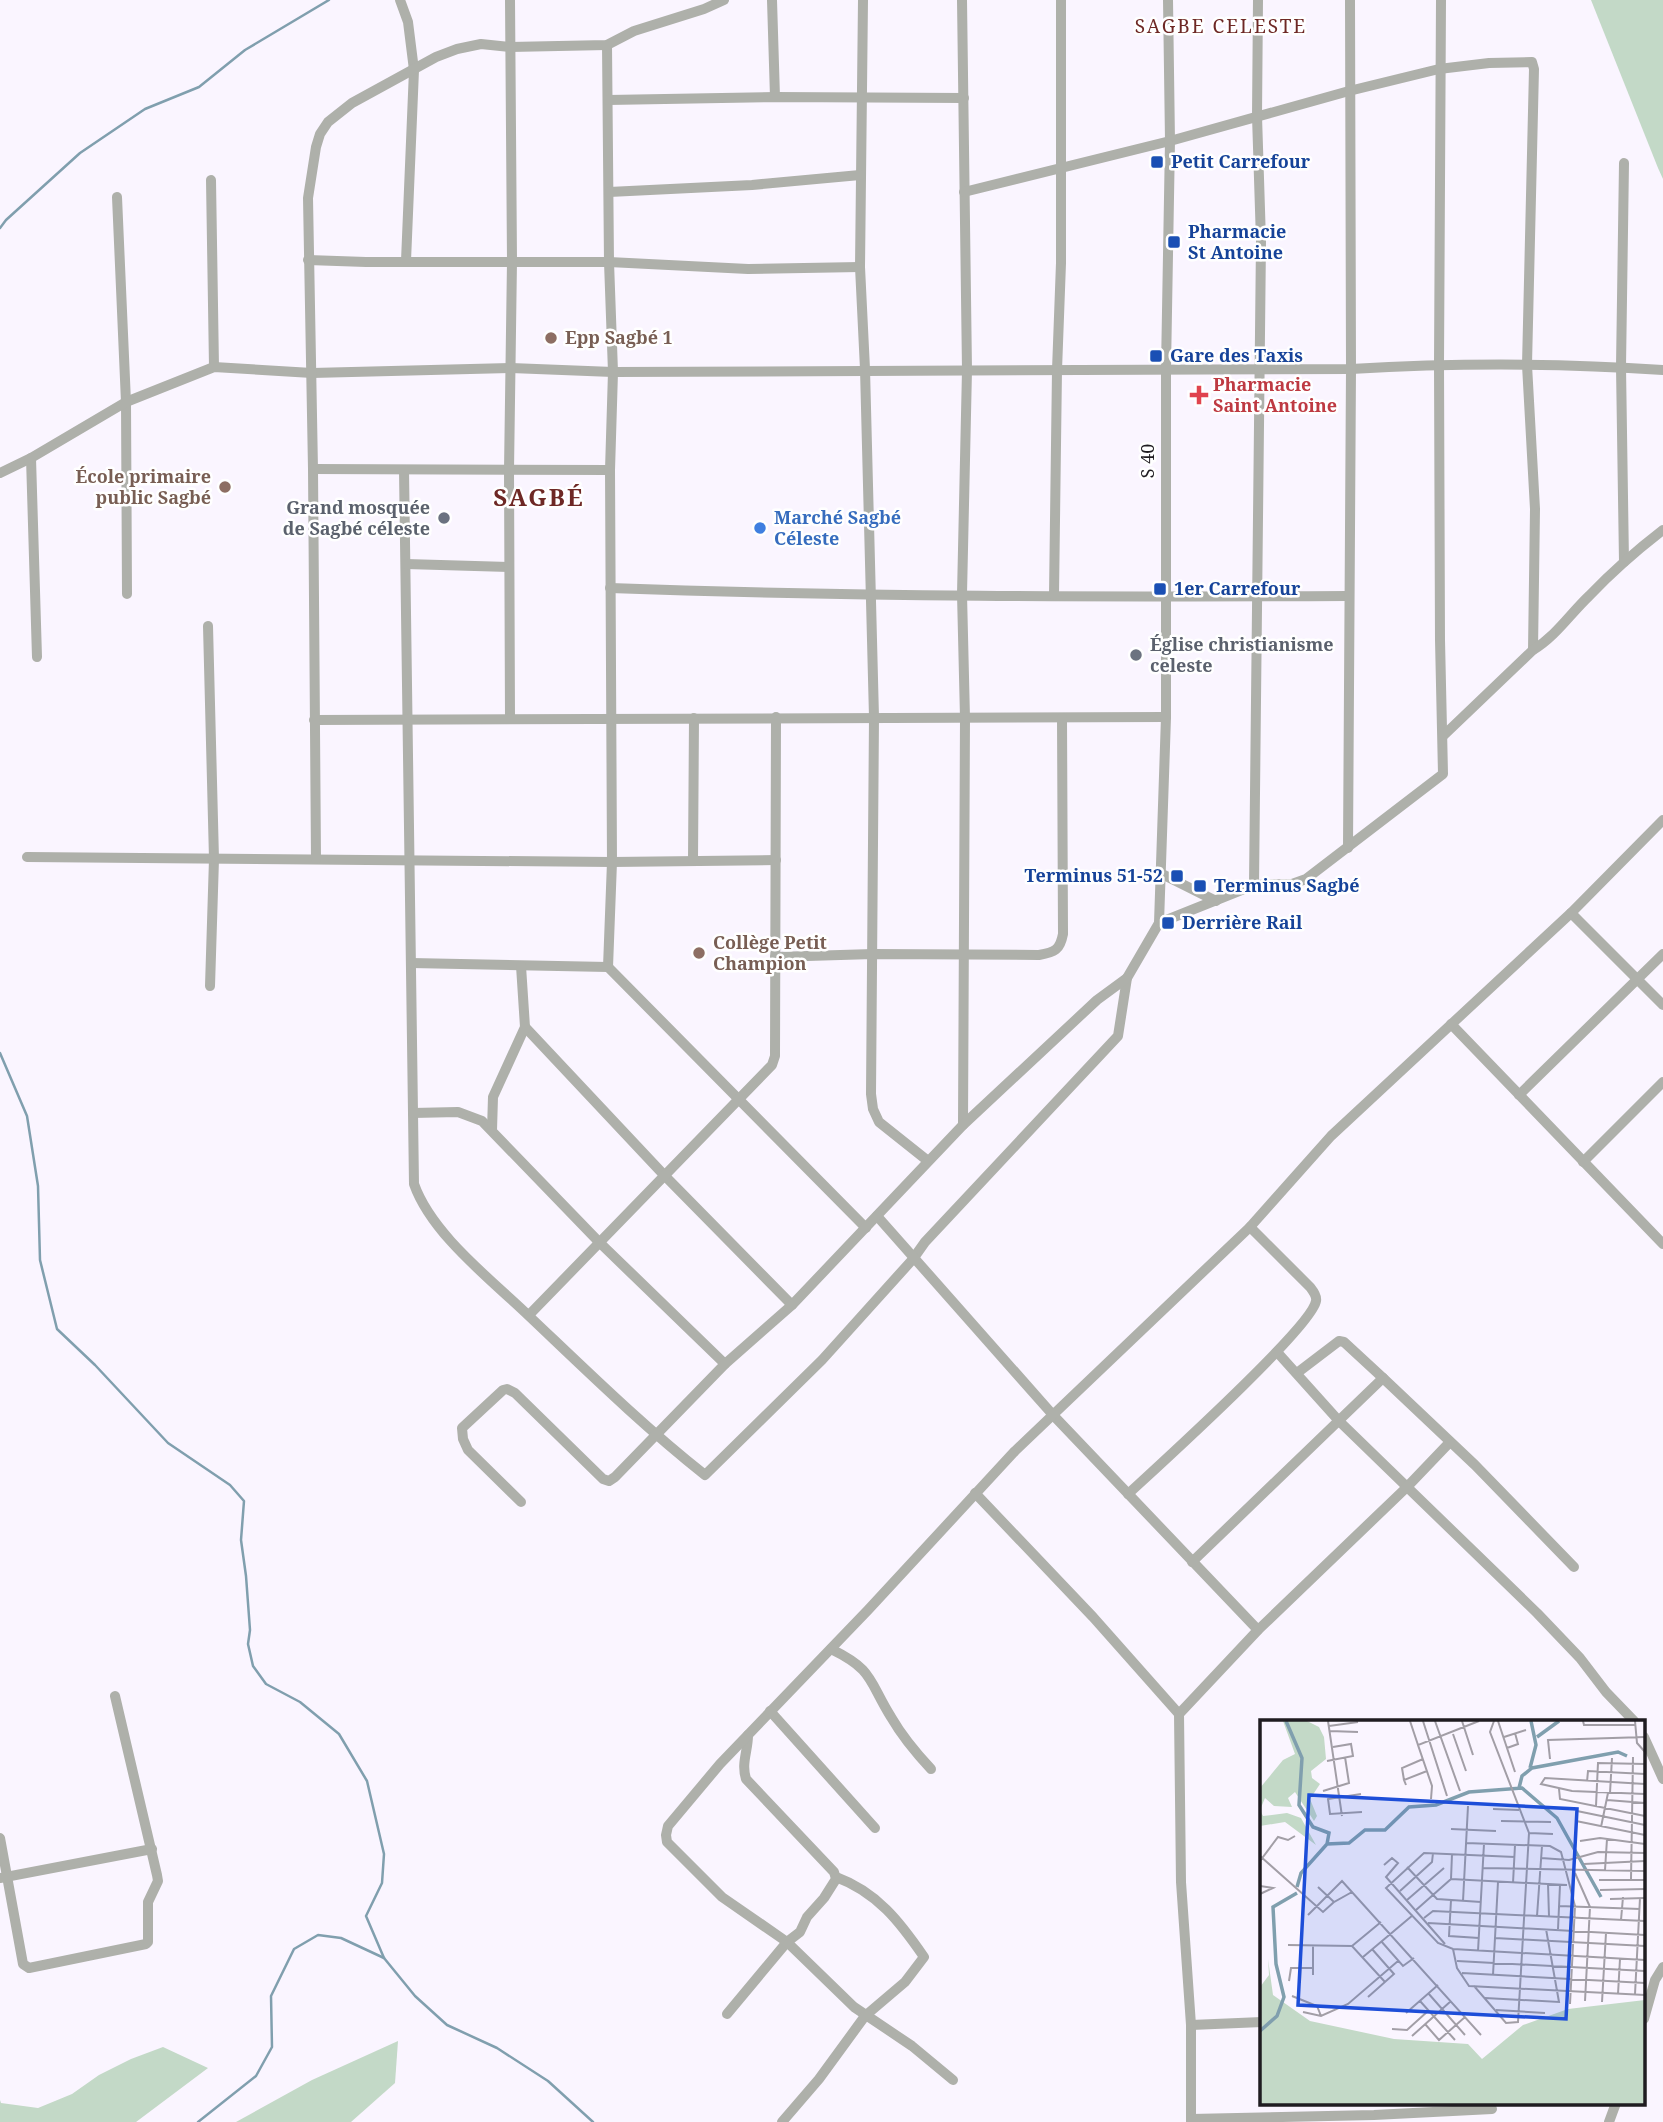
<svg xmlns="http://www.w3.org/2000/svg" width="1663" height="2122" font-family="'Noto Serif',serif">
<rect width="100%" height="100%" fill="#faf5ff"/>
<g fill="#c3d9c7">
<polygon points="1591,0 1663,0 1663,179 1658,168"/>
<polygon points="398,2041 395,2083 351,2122 236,2122 312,2080"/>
<polygon points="163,2047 208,2068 136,2122 0,2122 0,2100 1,2103 38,2108 72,2094 99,2075 131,2059"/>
</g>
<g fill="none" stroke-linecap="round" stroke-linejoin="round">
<g stroke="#809fae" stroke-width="2.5">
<polyline points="0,228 6,220 80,153 145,109 199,87 245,50 329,0"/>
<polyline points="0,1053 27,1116 38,1186 40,1260 57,1329 95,1365 168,1443 230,1485 244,1501 241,1540 246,1576 250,1630 248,1644 253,1666 266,1684 300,1702 339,1734 367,1781 384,1854 382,1883 366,1916 384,1958 415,1996 447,2025 497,2048 548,2081 593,2122"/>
<polyline points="198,2122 256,2076 272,2047 271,1996 294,1949 318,1935 341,1938 384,1958"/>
</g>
<g stroke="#aeb0aa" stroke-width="10">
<polyline points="400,0 408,22 414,70 406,261"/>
<polyline points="772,0 775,97"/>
<polyline points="863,0 860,267 865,369 874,717 871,1094 873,1109 879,1122 928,1161"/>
<polyline points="962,0 967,370 962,594 965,718 963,1125"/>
<polyline points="607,45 609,262 613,372 610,470 612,862 608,967"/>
<polyline points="608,100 775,97 964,98"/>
<polyline points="211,180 214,367"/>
<polyline points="609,192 752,185 860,175"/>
<polyline points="964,192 1170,141 1349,91 1439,69 1489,63 1532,62 1534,69 1527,365 1535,509 1533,650"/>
<polyline points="117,197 126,402 127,594"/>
<polyline points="308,260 366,262 609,262 748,269 860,267"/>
<polyline points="31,458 37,657"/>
<polyline points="313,469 610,470"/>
<path d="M 404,470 L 414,1184 C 432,1235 492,1280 530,1317 C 587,1371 643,1426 705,1475 L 822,1360 L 913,1259 L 925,1242 L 1118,1036 L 1127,978 L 1159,923 L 1254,885 L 1292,884 L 1306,879 L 1443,774 L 1440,640 L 1439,364 L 1441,0"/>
<path d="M 0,473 L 31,458 L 126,402 L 214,367 L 312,373 L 511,368 L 613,372 L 1351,369 C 1455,363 1559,363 1663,370"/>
<polyline points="1624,562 1621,367 1624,163"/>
<polyline points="406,564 509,567"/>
<path d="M 610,588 C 856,597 1102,597 1348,596"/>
<polyline points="1054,595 1057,370 1061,263 1061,0"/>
<polyline points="208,626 214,859 210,986"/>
<polyline points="510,719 509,470 512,261 510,0"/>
<polyline points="314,720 1166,717"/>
<path d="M 1443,736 L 1533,650 C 1556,636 1570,614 1589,596 C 1612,572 1637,550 1663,530"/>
<polyline points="1348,848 1351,369 1350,0"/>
<polyline points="27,857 612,862 776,860"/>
<polyline points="316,859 313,469 308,198 316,147 320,134 328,122 352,103 436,57 457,49 481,44 510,47 607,45 634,31 704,9 724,0"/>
<polyline points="693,861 694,718"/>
<polyline points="1160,873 1216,901"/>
<polyline points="1254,885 1261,241 1257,116 1258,0"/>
<polyline points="1571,913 1663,1005"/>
<polyline points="1159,923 1166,717 1166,368 1170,141 1168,0"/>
<path d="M 775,957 L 873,954 L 1039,955 C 1055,952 1060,950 1063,934 L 1062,718"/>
<polyline points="411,963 608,967 866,1228"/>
<polyline points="1451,1024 1663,1244"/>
<polyline points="525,1027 664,1175 792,1305"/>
<polyline points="1519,1095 1663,954"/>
<polyline points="413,1113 458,1112 482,1121 599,1242 725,1364"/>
<polyline points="492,1130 493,1097 525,1027 521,966"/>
<polyline points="1583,1162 1663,1082"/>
<polyline points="877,1216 1053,1415 1258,1630"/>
<polyline points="529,1315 772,1065 775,1056 776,717"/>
<polyline points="1277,1352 1339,1421 1537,1613 1580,1658 1606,1692 1634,1721"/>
<polyline points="1297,1373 1339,1341 1344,1342 1383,1378"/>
<polyline points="975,1493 1093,1617 1179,1714"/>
<path d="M 1128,1494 C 1156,1468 1312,1327 1316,1301 C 1317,1296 1313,1291 1310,1287 L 1250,1227"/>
<polyline points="521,1502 468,1450 463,1439 462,1428 503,1390 507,1389 515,1393 603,1479 609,1481 615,1477 725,1364 792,1305 963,1125 1097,1000 1127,978"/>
<polyline points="1192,1562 1383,1378 1475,1465 1574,1567"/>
<path d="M 831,1649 C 874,1670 868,1680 891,1717 C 902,1736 916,1753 931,1769"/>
<polyline points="770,1711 875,1828"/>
<polyline points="1644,1737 1663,1779"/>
<polyline points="0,1838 23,1964 29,1968 146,1944 148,1942 148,1902 158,1881 157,1875 115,1696"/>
<polyline points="0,1878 152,1849"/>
<path d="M 727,2014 L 787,1942 L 800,1932 L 807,1917 L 824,1898 L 836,1879 L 834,1872 L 746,1779 C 741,1763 748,1751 748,1735"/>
<polyline points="1644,2019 1655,1980 1663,1967"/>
<polyline points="1191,2025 1262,2022"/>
<polyline points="953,2080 912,2046 854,2007 787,1942 722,1897 667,1842 666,1835 668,1826 720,1764 868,1610 1015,1451 1250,1227 1331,1136 1571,913 1663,820"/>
<polyline points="1191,2119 1374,2115 1492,2109"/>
<path d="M 782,2122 L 819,2079 L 865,2016 L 905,1982 L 924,1957 C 900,1922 877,1892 836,1877"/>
<polyline points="1191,2122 1191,2025 1181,1882 1179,1714 1258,1630 1407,1487 1450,1442"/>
<polyline points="1609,2122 1616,2103"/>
</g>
</g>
<g fill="#1a4fb4" stroke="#fff" stroke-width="2.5">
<rect x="1150" y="155" width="14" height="14" rx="3.5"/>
<rect x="1167" y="235" width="14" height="14" rx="3.5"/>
<rect x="1149" y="349" width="14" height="14" rx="3.5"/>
<rect x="1153" y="582" width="14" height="14" rx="3.5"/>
<rect x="1170" y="869" width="14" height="14" rx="3.5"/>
<rect x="1193" y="879" width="14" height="14" rx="3.5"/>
<rect x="1161" y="916" width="14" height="14" rx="3.5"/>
</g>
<g fill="#8d6e63" stroke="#fff" stroke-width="2.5">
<circle cx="551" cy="338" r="7"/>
<circle cx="225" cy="487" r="7"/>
<circle cx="699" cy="953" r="7"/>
</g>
<path fill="#e0444e" stroke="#fff" stroke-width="2.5" d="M1195.5 384.5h7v7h7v7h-7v7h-7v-7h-7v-7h7z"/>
<g fill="#6b7280" stroke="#fff" stroke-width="2.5">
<circle cx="444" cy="518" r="7"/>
<circle cx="1136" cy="655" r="7"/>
</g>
<circle fill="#3f7fe0" stroke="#fff" stroke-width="2.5" cx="760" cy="528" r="7"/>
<g text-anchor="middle" stroke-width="5" stroke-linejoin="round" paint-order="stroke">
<g font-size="18" font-weight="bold" fill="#164399" stroke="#fff" text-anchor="start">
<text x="1171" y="168">Petit Carrefour</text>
<text x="1188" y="238">Pharmacie<tspan x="1188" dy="21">St Antoine</tspan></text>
<text x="1170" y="362">Gare des Taxis</text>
<text x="1174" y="595">1er Carrefour</text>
<text x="1163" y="882" text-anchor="end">Terminus 51-52</text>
<text x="1214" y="892">Terminus Sagbé</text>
<text x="1182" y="929">Derrière Rail</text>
</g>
<g font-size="18" font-weight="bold" fill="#785e54" stroke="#fff" text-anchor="start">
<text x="565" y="344">Epp Sagbé 1</text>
<text x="211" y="483" text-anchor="end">École primaire<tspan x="211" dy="21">public Sagbé</tspan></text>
<text x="713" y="949">Collège Petit<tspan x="713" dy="21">Champion</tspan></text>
</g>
<g font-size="18" font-weight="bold" fill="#be3a42" stroke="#fff" text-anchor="start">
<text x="1213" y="391">Pharmacie<tspan x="1213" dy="21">Saint Antoine</tspan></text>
</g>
<g font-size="18" fill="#1f1c21" stroke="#fff">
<text transform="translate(1148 461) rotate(-90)" y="6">S 40</text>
</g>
<g font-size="18" font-weight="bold" fill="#5b616d" stroke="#fff" text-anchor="end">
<text x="430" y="514">Grand mosquée<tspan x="430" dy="21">de Sagbé céleste</tspan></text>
<text x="1150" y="651" text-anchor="start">Église christianisme<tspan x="1150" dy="21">celeste</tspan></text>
</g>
<g font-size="18" font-weight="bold" fill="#366cbe" stroke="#fff" text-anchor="start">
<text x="774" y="524">Marché Sagbé<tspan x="774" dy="21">Céleste</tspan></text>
</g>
<g font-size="19" letter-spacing="2" fill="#6e2825" stroke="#fff">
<text x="1221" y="33">SAGBE CELESTE</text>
</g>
<g font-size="24" font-weight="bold" letter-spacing="2" fill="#6e2825" stroke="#fff">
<text x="539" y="506">SAGBÉ</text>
</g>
</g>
<g transform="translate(1260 1720)">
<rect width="385" height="385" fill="#faf5ff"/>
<path d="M 23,1 L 47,1 L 59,7 L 64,17 L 66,39 L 51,51 L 52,58 L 60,64 L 50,79 L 57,96 L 54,101 L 35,72 L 28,78 L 32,87 L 14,86 L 5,78 L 0,90 L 0,68 L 23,40 L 35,34 ZM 0,90 L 3,96 L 27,93 L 41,98 L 56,125 L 25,102 L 0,106 ZM 8,239 L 13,275 L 50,301 L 134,319 L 208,324 L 222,339 L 263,305 L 308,289 L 385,280 L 385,384 L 0,384 L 0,267 L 9,255 Z" fill="#c3d9c7"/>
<path fill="none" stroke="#809fae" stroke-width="3.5" d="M 26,1 L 42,38 L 39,85 L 53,107 L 69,113 L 67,124M 277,17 L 299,1M 270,48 L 276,25 L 271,1M 259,68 L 262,56 L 272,48 L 358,32 L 367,36M 37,167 L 41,153 L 67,124 L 89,123 L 105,110 L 125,110 L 149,87 L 176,85 L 209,72 L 262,68 L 297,98 L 341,177M 0,311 L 17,296 L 24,277 L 16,244 L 13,187 L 37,173"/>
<path fill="none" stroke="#a29ea6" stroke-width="2" d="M 68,1 L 82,96M 150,1 L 158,25M 163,1 L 187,76M 175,1 L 200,71M 202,1 L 213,35M 238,1 L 255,52M 323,1 L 324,5 L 375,5M 375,1 L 377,23 L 385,32M 69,6 L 98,2M 70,11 L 98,12M 193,14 L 206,51M 244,17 L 266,10M 247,28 L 258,24 L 255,13M 290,39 L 288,20 L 385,17M 67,41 L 93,36 L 91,24 L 73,27M 144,60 L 142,48 L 163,39M 327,62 L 328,51 L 385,54M 385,64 L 285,58 L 281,64 L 312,71 L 385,74M 146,65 L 144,60 L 167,51M 299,69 L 300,79 L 385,96M 63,71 L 89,63 L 85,37M 350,73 L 352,38M 101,74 L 68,79 L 70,94 L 102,92M 171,79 L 172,66 L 158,25 L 219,1M 347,80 L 385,83M 336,86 L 338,43 L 385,44M 233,89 L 259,90M 317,91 L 385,105M 241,101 L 291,102M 316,101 L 385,115M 341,107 L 348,73M 191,109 L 236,111M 269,113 L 293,114M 320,121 L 340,118 L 385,124M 206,123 L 290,126 L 301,132 L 315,186 L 310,284M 0,136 L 63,192 L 74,182M 255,137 L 164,133 L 126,168 L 178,223 L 193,229 L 385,240M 281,138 L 309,140 L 338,132 L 385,133M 0,141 L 18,117 L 28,120 L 35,116M 324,144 L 385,141M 124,145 L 132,138 L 138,143 L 126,157 L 185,224M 147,147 L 177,179 L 221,182M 223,148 L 385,151M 345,150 L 347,119M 315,153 L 330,187 L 325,281M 191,159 L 307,165M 371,159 L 373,37M 339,160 L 385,160M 253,163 L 255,125M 288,164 L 289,196M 0,166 L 13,168 L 0,174M 58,167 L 74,182 L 92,172M 340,170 L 385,169M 140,171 L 172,142 L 173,133M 350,179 L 385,178M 147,180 L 184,148M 191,180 L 189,216 L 219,218M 203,181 L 208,86M 299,186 L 380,189M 156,190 L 191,159 L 192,134M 48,195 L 82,161 L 221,315M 277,196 L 282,126M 164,198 L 173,191 L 385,201M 361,200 L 363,177M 168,203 L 385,215M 298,209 L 300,165M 235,218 L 385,226M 121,221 L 143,246 L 154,238M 28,225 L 92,226 L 125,262M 92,226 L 121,202M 193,229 L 197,248 L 209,266 L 385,275M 218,231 L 224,124M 103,237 L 153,195M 197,241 L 385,251M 202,253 L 385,263M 53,255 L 53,226M 233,255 L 238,162M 29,261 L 31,248 L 53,248M 40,263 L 41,225M 214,266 L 246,303 L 258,302 L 269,113 L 230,12 L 234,1M 168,273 L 205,315M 358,274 L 360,239M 375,274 L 380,178M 32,276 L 57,286 L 61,296M 108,277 L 134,254 L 112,229M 225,278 L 299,282 L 286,209M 160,281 L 195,320M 342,282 L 346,213M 236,290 L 285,293M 43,292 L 61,296 L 88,284 L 138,241M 146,293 L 178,265M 165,304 L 179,320 L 205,297M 132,309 L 147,310 L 168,291M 152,316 L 191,281"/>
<path fill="#1d4ed8" fill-opacity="0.15" stroke="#1d4ed8" stroke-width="3.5" d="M 49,75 L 317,89 L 306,299 L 38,285 Z"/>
<rect width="385" height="385" fill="none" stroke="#1f1c21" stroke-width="3.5"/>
</g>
</svg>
